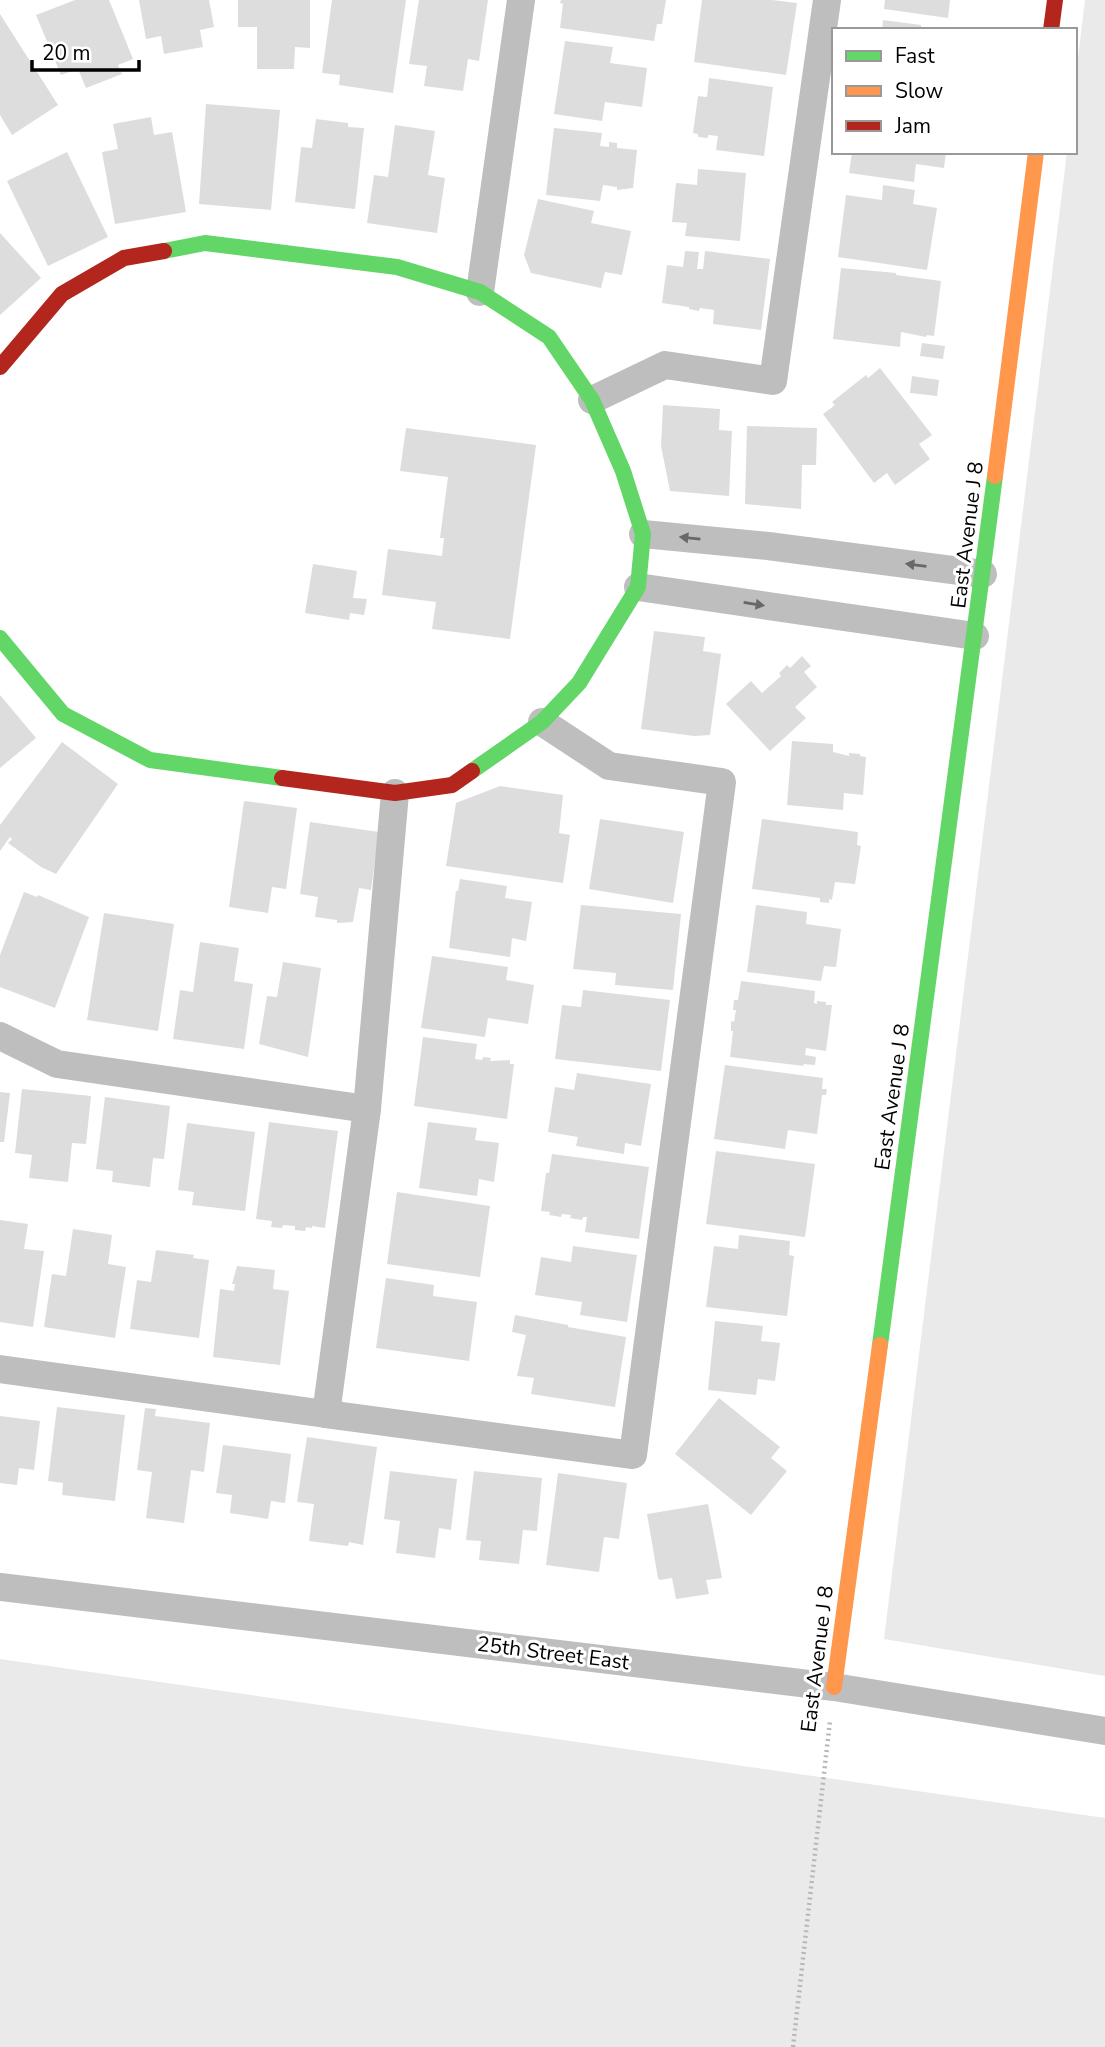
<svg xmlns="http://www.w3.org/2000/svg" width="1105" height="2047" font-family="'Nunito Sans',sans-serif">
<rect width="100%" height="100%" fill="#fff"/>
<g fill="#eaeaea">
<polygon points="1085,0 1105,0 1105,1676 884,1639 1067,152 1075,152 1075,82"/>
<polygon points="0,1659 1105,1818 1105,2047 0,2047"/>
</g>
<g fill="#ddd">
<polygon points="75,0 109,0 133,59 118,65 122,74 86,88 78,69 61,75 36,15"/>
<polygon points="139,0 209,0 214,27 200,30 203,47 164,54 161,36 146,39"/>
<polygon points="238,0 310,0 310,48 295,47 294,69 257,69 257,27 238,27"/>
<polygon points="332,0 406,0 393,93 339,85 340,75 322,73"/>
<polygon points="419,0 488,0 479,61 468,59 463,91 424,86 427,66 409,64"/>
<polygon points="561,0 666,0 662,24 657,24 654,41 560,28 563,4 560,3"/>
<polygon points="702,0 772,0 797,3 786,75 694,62"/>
<polygon points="885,0 950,0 948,18 884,9"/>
<polygon points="0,14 58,105 12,135 0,115"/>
<polygon points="883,20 921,25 921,30 882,30"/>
<polygon points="565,41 613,47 610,63 647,68 642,107 605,102 602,121 554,114"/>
<polygon points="709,78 773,87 764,156 716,150 718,136 708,135 708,138 698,137 698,134 693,133 698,96 707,97"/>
<polygon points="206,104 280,110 271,210 199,204"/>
<polygon points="151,117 154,135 172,132 186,212 115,224 102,152 118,149 113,124"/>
<polygon points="316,119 348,123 348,127 364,128 355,209 295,202 301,147 312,148"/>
<polygon points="395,125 435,131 428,175 445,178 437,233 367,223 374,175 388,177"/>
<polygon points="554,128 602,133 600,146 609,147 609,142 617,143 617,148 637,150 633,188 617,190 617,187 603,185 600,201 546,195"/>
<polygon points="67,152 108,237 48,266 7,181"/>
<polygon points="852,152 946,152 944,168 916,164 914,182 849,173"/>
<polygon points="698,169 746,173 740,241 685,236 687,223 672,222 676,183 697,185"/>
<polygon points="883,185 915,190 913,204 937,208 927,270 838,257 846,195 882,200"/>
<polygon points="538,199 594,211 591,223 631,231 622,275 605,272 601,288 531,273 524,255"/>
<polygon points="0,233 41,278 0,315"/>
<polygon points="685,251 699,252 697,269 703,269 705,251 770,259 761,330 713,324 714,310 700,308 699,311 689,309 689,307 662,303 667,265 683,267"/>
<polygon points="841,268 896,273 896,275 941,281 934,336 927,335 926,337 901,332 900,347 833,339"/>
<polygon points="922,343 945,346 943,359 920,356"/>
<polygon points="880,368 932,435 919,444 930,459 895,485 887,473 874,483 823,414 835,405 832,402 866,375 868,378"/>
<polygon points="912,376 939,380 937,396 910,393"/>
<polygon points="663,405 720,409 719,430 732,431 729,496 670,491 661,446"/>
<polygon points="747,426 817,428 816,465 802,465 801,509 745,504"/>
<polygon points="406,428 536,445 510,639 432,629 436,602 382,595 388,549 442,556 444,538 440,538 448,477 400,471"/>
<polygon points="313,564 357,571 353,598 367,599 364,615 350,613 349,620 305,613"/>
<polygon points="654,631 705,637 703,651 721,654 710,735 694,736 641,729"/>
<polygon points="802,656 811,666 804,672 817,687 795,707 806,718 770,751 726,704 751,681 762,693 781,676 779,673 787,665 790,668"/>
<polygon points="0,695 36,738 0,768"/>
<polygon points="792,741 833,744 833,752 849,756 849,753 860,754 860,756 866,757 863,795 844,793 843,810 787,805"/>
<polygon points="62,742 118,784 56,874 41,867 8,843 12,839 10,837 0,851 0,825"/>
<polygon points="500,786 563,795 559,833 570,835 563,883 446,866 456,803"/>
<polygon points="244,801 297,808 286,889 272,887 268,913 229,907"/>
<polygon points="600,819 684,832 673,903 589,889"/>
<polygon points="762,819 858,832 857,845 861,846 855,884 835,882 832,900 829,899 829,903 820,902 820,898 752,889"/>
<polygon points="310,822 379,832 371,890 359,888 353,922 337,923 337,920 315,917 318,897 300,894"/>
<polygon points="460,879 507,886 505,898 532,902 526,941 512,938 510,957 449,948 456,891 458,891"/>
<polygon points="24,892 37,897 38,895 89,917 55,1008 0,987 0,955"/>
<polygon points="581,905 681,914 673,990 615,985 616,973 573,969"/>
<polygon points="756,905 807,912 806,924 841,929 836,967 824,966 821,981 747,972"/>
<polygon points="104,913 174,924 158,1031 87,1020"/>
<polygon points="200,942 239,948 234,981 253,984 244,1049 173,1039 180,990 193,992"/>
<polygon points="432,956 508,967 506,980 534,985 528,1024 488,1018 485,1037 421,1028"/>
<polygon points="283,962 321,968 308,1057 259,1044 267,996 277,997"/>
<polygon points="741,981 815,991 814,1003 817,1004 817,1001 826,1002 826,1005 832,1005 826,1051 806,1048 805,1055 816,1057 815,1065 803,1064 804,1066 730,1057 733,1031 731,1031 731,1021 734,1022 736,1010 733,1010 734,1000 738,1000"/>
<polygon points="583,990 670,1000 661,1071 555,1059 562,1005 581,1007"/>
<polygon points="423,1037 477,1044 475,1059 482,1060 483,1057 491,1058 490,1061 510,1060 510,1064 514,1064 507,1119 414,1106"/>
<polygon points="725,1065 823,1078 822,1089 827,1089 826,1095 822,1095 817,1134 788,1130 785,1149 714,1139"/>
<polygon points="577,1073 651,1084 641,1146 625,1143 624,1154 576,1146 578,1137 548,1132 555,1087 574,1090"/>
<polygon points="22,1089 91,1096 86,1144 72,1143 68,1182 29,1178 32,1155 15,1153"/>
<polygon points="0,1092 10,1093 4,1142 0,1142"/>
<polygon points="105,1097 170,1106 164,1159 153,1158 150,1187 112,1182 113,1171 96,1169"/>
<polygon points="269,1122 338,1131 325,1228 312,1226 312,1228 306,1227 305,1231 295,1230 295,1226 283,1225 282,1228 271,1227 272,1221 256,1219"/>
<polygon points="428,1122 477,1128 475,1140 499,1143 494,1182 479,1179 477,1196 419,1188"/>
<polygon points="187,1123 255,1132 245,1211 192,1205 194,1192 178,1190"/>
<polygon points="716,1151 815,1164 805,1237 706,1224"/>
<polygon points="552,1154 649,1167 639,1239 585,1232 587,1217 583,1217 582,1220 570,1218 571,1215 562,1214 561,1217 549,1215 550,1212 541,1211 546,1173 549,1173"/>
<polygon points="397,1192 490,1206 480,1277 387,1264"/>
<polygon points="0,1220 28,1224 24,1249 44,1251 33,1327 0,1322"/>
<polygon points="73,1229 112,1235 108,1264 126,1267 115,1338 44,1327 52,1274 66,1276"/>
<polygon points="739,1235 790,1241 789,1255 794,1256 787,1316 706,1307 714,1246 738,1249"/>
<polygon points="573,1246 637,1255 627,1322 580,1315 582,1302 535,1295 541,1257 571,1262"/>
<polygon points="156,1250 194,1255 193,1258 209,1260 199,1338 130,1329 137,1280 151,1282"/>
<polygon points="237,1266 275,1270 273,1289 289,1291 280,1365 213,1357 220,1289 234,1291 235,1284 232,1284"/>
<polygon points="386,1278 434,1285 433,1296 477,1302 469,1361 376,1348"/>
<polygon points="515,1315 568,1325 568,1327 626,1337 615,1407 531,1394 534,1378 517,1376 526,1335 512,1332"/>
<polygon points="715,1321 763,1326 761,1341 780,1343 775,1381 758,1379 756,1395 708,1390"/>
<polygon points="719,1398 780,1447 771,1458 787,1471 751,1515 675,1454"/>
<polygon points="57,1407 125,1415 115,1501 62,1495 63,1483 48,1481"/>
<polygon points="145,1408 156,1409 155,1416 210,1423 204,1472 191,1470 184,1523 146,1518 152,1472 137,1470"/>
<polygon points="0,1416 40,1421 34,1470 19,1468 17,1485 0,1483"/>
<polygon points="307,1437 377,1447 363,1545 349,1542 348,1546 309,1541 314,1504 297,1502"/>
<polygon points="223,1445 291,1454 285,1503 271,1501 268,1519 230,1513 232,1495 216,1493"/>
<polygon points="390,1471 457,1479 451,1530 439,1528 435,1558 396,1553 400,1521 384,1519"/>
<polygon points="474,1471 542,1478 537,1531 523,1530 519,1564 479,1560 481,1541 466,1540"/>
<polygon points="558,1473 627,1483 619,1539 604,1537 599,1572 546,1565"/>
<polygon points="708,1504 722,1578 706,1580 709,1594 676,1599 672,1578 660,1580 658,1578 647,1514"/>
</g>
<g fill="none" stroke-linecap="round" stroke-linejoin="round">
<polyline stroke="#b8b8b8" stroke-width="4.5" stroke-dasharray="2 3.5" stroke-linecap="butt" points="793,2047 830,1721"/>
<g stroke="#bebebe" stroke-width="28">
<polyline points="480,292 521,0"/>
<polyline points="592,400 665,365 773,381 827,0"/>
<polyline points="643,534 768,546 983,574"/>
<polyline points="638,587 975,636"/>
<polyline points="0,1036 57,1064 367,1109 395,793"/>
<polyline points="0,1369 326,1414 367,1109"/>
<polyline points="326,1414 633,1455 722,782 609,766 542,722"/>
<polyline points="0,1587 834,1687 1105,1731"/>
</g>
<g stroke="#63d668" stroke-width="16">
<polyline points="164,251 205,243 397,267 480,292 549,337 592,400 623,471 643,534 638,587 579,683 542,722 472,771"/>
<polyline points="0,638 63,714 150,760 282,778"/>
<polyline points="880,1345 995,476"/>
</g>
<g stroke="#ff974d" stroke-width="16">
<polyline points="995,476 1036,152"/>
<polyline points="834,1687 880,1345"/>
</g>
<g stroke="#b3261e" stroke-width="16">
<polyline points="1051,30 1055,0"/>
<polyline points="0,367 62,294 124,258 164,251"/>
<polyline points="282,778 395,793 452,785 472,771"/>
</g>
</g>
<defs><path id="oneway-solid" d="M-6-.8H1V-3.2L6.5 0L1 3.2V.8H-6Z" transform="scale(1.75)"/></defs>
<g fill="#686868">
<use href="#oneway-solid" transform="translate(690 538) rotate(-174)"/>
<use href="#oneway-solid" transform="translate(916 565) rotate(-173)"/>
<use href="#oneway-solid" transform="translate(754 604) rotate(9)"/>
</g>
<g text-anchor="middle" stroke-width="6" stroke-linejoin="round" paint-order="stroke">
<g font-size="21" fill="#000" stroke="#fff">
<text transform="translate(967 535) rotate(-83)" y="7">East Avenue J 8</text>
<text transform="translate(892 1097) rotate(-82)" y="7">East Avenue J 8</text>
<text transform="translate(553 1653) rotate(7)" y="7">25th Street East</text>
<text transform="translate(817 1659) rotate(-83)" y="7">East Avenue J 8</text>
</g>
</g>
<rect x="832" y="28" width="245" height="126" fill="#ffffff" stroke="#999999" stroke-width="2"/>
<rect x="846" y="51" width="35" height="10" fill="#63d668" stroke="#999999" stroke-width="2"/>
<text x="895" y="63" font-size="21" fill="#000000">Fast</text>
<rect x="846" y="86" width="35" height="10" fill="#ff974d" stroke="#999999" stroke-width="2"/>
<text x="895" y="98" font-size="21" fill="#000000">Slow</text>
<rect x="846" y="121" width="35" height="10" fill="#b3261e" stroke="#999999" stroke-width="2"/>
<text x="895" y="133" font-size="21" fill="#000000">Jam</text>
<path d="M32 60v10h107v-10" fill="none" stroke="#000000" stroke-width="3.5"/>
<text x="42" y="60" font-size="21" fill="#000000" stroke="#ffffff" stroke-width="5" paint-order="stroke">20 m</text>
</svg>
